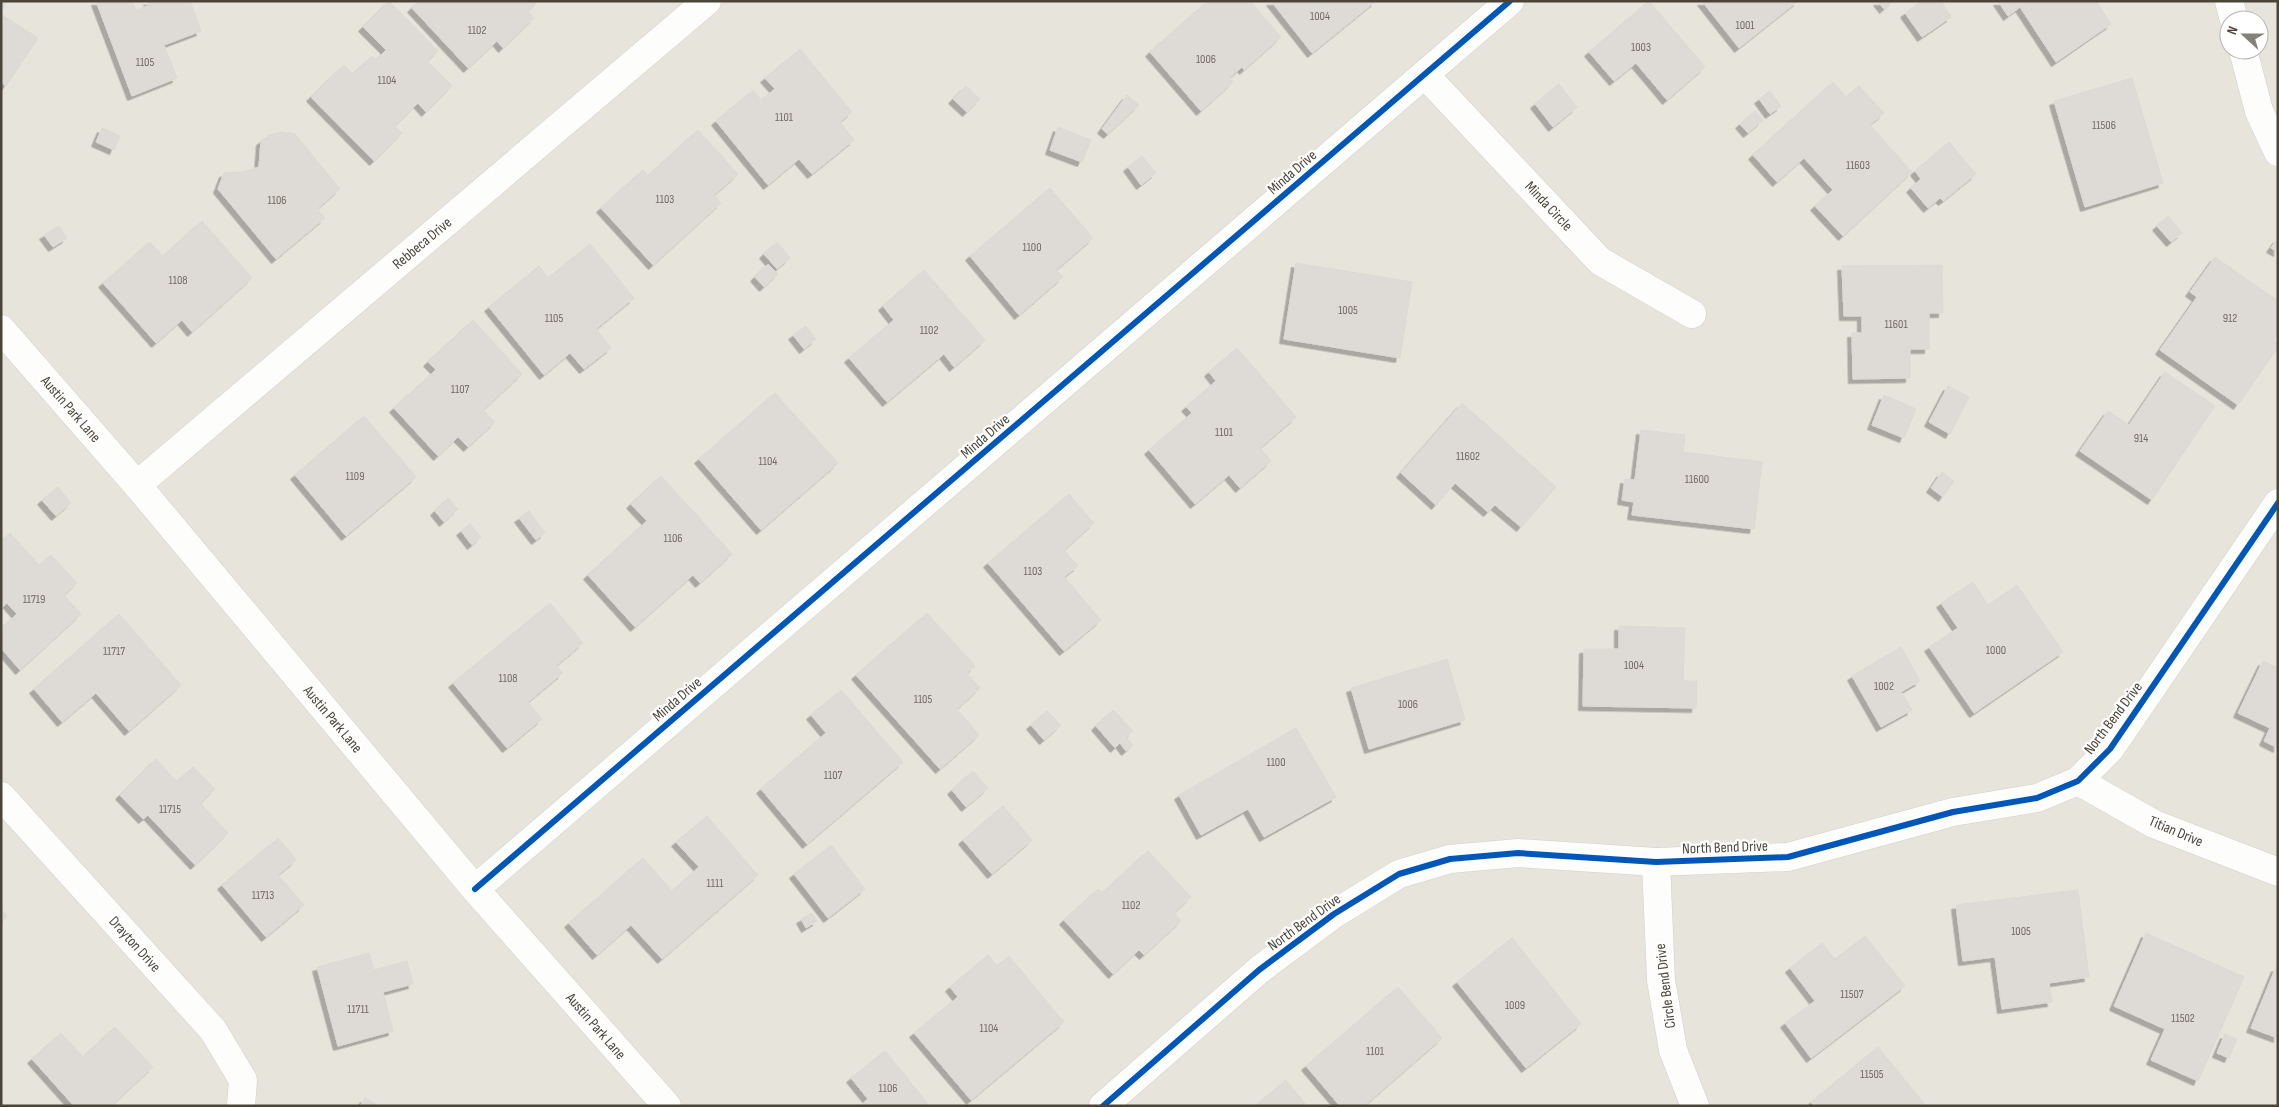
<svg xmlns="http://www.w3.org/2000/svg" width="2279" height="1107" font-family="'Sofia Sans Condensed',sans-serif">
<defs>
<filter id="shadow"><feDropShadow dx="-4.5" dy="4.5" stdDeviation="0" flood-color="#0004"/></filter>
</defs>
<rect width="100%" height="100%" fill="#f4f2ee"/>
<path fill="#e7e4dc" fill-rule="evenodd" d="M 1,1 L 2278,1 L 2278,1106 L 1,1106 ZM 2229,20 L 2259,20 L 2259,50 L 2229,50 Z"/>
<g fill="#dedbd6" stroke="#dcd9d4" filter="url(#shadow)">
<polygon points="1,1 8,1 1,11"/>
<polygon points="96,1 132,1 136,10 150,5 148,1 190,1 201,31 164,45 177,78 132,96"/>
<polygon points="389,1 438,51 427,61 452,86 426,112 418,103 395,126 402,133 374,161 311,97 344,65 353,74 372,56 376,60 386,50 363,27"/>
<polygon points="419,1 538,1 528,11 534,18 503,48 497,41 468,68 412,8"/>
<polygon points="1208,1 1250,1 1281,37 1244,70 1242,67 1229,78 1233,82 1201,111 1150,52"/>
<polygon points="1271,1 1376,1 1312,53"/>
<polygon points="1649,1 1705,67 1667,100 1636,63 1614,81 1589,52"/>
<polygon points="1702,1 1798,1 1739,48"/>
<polygon points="1878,1 1893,1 1884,9"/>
<polygon points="1922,1 1941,1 1951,17 1922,37 1905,13"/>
<polygon points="1998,1 2096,1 2111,24 2056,62 2020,7 2008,16"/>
<polygon points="1,14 38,38 6,86 1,82"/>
<polygon points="800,49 852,112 840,122 854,140 812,174 799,159 768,185 716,121 753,90 761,100 775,89 765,78"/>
<polygon points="2132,78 2163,183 2085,207 2054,101"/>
<polygon points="1833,82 1846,97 1859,86 1884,113 1870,125 1912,172 1843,236 1815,206 1833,190 1804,158 1777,182 1753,155"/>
<polygon points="1559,84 1577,107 1553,127 1535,104"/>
<polygon points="966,86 980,99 967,112 953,99"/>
<polygon points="1770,91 1781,106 1770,114 1759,99"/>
<polygon points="1127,95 1139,105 1108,134 1102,129"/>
<polygon points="1755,111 1763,120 1748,133 1740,124"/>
<polygon points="1058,127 1091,140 1082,162 1050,150"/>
<polygon points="102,128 120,136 114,150 96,142"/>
<polygon points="698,130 738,174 714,195 721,203 653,265 601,208 643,170 648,176"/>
<polygon points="281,132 295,134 340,189 317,209 325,218 276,259 218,189 224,173 243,172 259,167 261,141 269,135"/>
<polygon points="1949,142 1976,174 1943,201 1940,198 1928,208 1911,188 1921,179 1915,171"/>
<polygon points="1142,156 1156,173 1141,185 1128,167"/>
<polygon points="1050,188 1093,238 1056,270 1063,277 1019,315 970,256"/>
<polygon points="2168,216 2182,233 2171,242 2157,226"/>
<polygon points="202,221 252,278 192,332 182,320 156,343 103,283 150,242 163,256"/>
<polygon points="59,226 67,238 53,247 44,235"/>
<polygon points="2278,238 2278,252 2271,248"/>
<polygon points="777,242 790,258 777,269 764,254"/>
<polygon points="590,244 634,298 596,329 611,348 584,369 570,353 544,375 489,307 539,266 548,278"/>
<polygon points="2215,257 2278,301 2278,334 2273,340 2278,343 2278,347 2238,405 2160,350 2197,297 2190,292"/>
<polygon points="1296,263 1412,282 1400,358 1284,339"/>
<polygon points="768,264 778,274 764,287 755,277"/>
<polygon points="1942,265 1943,313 1929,313 1929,349 1910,349 1910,378 1853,379 1852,333 1862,333 1862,316 1844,316 1842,266"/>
<polygon points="924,270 985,340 954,367 944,354 887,402 849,358 894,320 883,306"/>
<polygon points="473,320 522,374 483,410 495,422 468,447 458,437 438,456 394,408 436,370 428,362"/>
<polygon points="806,326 816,339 804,349 793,335"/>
<polygon points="1237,348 1296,417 1260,448 1271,461 1240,488 1229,475 1195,504 1149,450 1192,413 1186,407 1216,381 1209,372"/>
<polygon points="2165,372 2215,406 2152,500 2080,451 2108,411 2129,425"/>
<polygon points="1948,386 1969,397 1950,434 1929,422"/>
<polygon points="775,393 838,463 761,530 699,459"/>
<polygon points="1884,395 1916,409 1904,438 1872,425"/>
<polygon points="1462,403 1556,487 1521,527 1495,505 1488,512 1455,483 1436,505 1401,473"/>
<polygon points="364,416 416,477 346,536 295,475"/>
<polygon points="1641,430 1685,435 1683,452 1762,462 1754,529 1632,515 1634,502 1622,500 1625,479 1635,480"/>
<polygon points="1942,472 1954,481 1943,497 1931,488"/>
<polygon points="661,476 732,554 700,583 693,575 635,627 588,575 647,521 631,504"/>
<polygon points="58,487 71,503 56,516 42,500"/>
<polygon points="1069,494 1094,523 1064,550 1078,566 1064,577 1101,620 1064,651 988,563"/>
<polygon points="448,498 458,509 444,522 435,511"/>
<polygon points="529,511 545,533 536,540 519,518"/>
<polygon points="470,524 481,537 472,545 461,531"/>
<polygon points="10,533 39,565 51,555 77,583 64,595 81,614 20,670 1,648 1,629 17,614 7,603 1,609 1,541"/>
<polygon points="1973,582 1988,605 2017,585 2063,652 1974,713 1929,647 1958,628 1941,603"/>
<polygon points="550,603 583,643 556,666 563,673 528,702 542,719 507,748 453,683"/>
<polygon points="927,613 975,666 967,673 980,688 957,709 979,735 940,769 856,675"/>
<polygon points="119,614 181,685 129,731 96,693 62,722 34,689"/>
<polygon points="1619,626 1685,628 1683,681 1697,681 1696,708 1583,706 1584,649 1619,649"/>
<polygon points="1901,647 1920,681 1901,692 1912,710 1881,727 1852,676"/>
<polygon points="1447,659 1465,720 1369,749 1351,688"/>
<polygon points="2263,661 2278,668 2278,748 2264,741 2270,728 2238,713"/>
<polygon points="841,690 903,762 807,844 761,789 826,733 811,715"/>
<polygon points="1113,710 1133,731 1126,737 1133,745 1126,751 1120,743 1115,748 1096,726"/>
<polygon points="1047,711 1061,725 1044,740 1031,725"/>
<polygon points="1296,728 1336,797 1264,837 1248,809 1201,835 1179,795"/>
<polygon points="156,759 177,782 193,767 215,789 200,803 228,833 195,865 148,815 143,819 120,795"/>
<polygon points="973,771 988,788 966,807 952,790"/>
<polygon points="1003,806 1032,840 992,874 963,840"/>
<polygon points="707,816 758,875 662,959 631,925 597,955 569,923 643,858 672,891 699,867 676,842"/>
<polygon points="278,838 296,860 278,875 304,905 266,937 222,885"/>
<polygon points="831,845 865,889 828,918 794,874"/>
<polygon points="1148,851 1191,897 1174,913 1181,921 1144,955 1139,950 1113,974 1064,920 1098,889 1102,893"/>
<polygon points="2078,890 2089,977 2049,983 2052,1002 2002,1009 1995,957 1963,961 1956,905"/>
<polygon points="1,909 7,917 1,921"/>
<polygon points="812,913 817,921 806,928 801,919"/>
<polygon points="2146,933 2244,977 2198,1081 2151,1060 2165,1029 2114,1006"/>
<polygon points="1865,936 1905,986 1811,1058 1785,1023 1815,1001 1790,968 1822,943 1835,959"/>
<polygon points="1512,938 1581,1024 1526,1068 1457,982"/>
<polygon points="369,953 374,970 407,961 413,984 383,992 393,1031 338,1046 317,967"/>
<polygon points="988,955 997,966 1009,956 1064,1022 971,1100 914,1033 958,997 950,987"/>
<polygon points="2276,967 2278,968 2278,1038 2251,1028"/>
<polygon points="1398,987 1442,1038 1364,1106 1340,1106 1306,1066"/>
<polygon points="115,1027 153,1067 114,1103 117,1106 74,1106 32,1059 61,1033 83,1057"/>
<polygon points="2225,1034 2237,1039 2229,1058 2217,1053"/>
<polygon points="1878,1047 1926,1106 1814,1106 1811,1102"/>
<polygon points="885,1051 930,1106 860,1106 868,1099 851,1078"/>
<polygon points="1286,1080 1307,1106 1255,1106"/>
<polygon points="365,1098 379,1106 360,1106"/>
</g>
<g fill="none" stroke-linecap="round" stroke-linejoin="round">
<defs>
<g id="minor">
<polyline points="2229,1 2234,20"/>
<polyline points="2243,50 2259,111 2278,152"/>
<polyline points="1425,75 1600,261 1692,314"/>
<polyline points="1,329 137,485 475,889 667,1106"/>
<polyline points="137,485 707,1"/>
<polyline points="2078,781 2154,824 2278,872"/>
<polyline points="1,796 213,1030 243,1080 241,1106"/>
<polyline points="1656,862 1661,980 1673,1050 1695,1106"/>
<polyline points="475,889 1510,1"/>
<polyline points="1103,1106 1259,970 1334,914 1399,874 1450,859 1518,853 1656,862 1788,857 1953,812 2037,798 2078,781 2110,749 2278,503"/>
</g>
</defs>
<use href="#minor" stroke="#d2d0cb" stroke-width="29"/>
<use href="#minor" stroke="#fdfdfc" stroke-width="28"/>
<defs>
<g id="cycleway">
<polyline points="475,889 1510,1"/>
<polyline points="1103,1106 1259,970 1334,914 1399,874 1450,859 1518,853 1656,862 1788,857 1953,812 2037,798 2078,781 2110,749 2278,503"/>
</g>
</defs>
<use href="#cycleway" stroke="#fff" stroke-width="9"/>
<use href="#cycleway" stroke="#0057b8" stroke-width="6"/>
</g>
<g text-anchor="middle" stroke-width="4.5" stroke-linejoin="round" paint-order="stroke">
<g font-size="12" fill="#706a61">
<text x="1320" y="20">1004</text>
<text x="1745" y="29">1001</text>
<text x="477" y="34">1102</text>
<text x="1641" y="51">1003</text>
<text x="1206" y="63">1006</text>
<text x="145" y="66">1105</text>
<text x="387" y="84">1104</text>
<text x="784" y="121">1101</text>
<text x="2104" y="129">11506</text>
<text x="1858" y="169">11603</text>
<text x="665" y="203">1103</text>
<text x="277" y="204">1106</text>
<text x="1032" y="251">1100</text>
<text x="178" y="284">1108</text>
<text x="1348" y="314">1005</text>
<text x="554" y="322">1105</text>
<text x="2230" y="322">912</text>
<text x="1896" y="328">11601</text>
<text x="929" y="334">1102</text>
<text x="460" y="393">1107</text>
<text x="1224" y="436">1101</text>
<text x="2141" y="442">914</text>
<text x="1468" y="460">11602</text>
<text x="768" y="465">1104</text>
<text x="355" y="480">1109</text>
<text x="1697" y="483">11600</text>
<text x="673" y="542">1106</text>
<text x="1033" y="575">1103</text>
<text x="34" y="603">11719</text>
<text x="1996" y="654">1000</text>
<text x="114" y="655">11717</text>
<text x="1634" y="669">1004</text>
<text x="508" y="682">1108</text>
<text x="1884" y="690">1002</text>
<text x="923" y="703">1105</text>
<text x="1408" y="708">1006</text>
<text x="1276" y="766">1100</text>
<text x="833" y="779">1107</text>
<text x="170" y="813">11715</text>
<text x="715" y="887">1111</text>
<text x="263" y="899">11713</text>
<text x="1131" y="909">1102</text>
<text x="2021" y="935">1005</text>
<text x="1852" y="998">11507</text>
<text x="1515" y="1009">1009</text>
<text x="358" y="1013">11711</text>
<text x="2183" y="1022">11502</text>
<text x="989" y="1032">1104</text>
<text x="1375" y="1055">1101</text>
<text x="1872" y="1078">11505</text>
<text x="888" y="1092">1106</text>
</g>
<g font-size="15" fill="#4b4439" stroke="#fff">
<text transform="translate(1292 172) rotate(-41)" y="5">Minda Drive</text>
<text transform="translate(1549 206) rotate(47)" y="5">Minda Circle</text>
<text transform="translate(422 243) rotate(-40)" y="5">Rebbeca Drive</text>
<text transform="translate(71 409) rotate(49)" y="5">Austin Park Lane</text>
<text transform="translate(985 436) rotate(-41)" y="5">Minda Drive</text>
<text transform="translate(677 699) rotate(-41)" y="5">Minda Drive</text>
<text transform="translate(2113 718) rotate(-53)" y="5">North Bend Drive</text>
<text transform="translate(333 719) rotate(50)" y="5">Austin Park Lane</text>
<text transform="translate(2176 831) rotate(23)" y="5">Titian Drive</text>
<text transform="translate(1725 847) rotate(-2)" y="5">North Bend Drive</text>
<text transform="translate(1304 922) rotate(-36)" y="5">North Bend Drive</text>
<text transform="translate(135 944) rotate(48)" y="5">Drayton Drive</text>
<text transform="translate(1665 986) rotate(-97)" y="5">Circle Bend Drive</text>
<text transform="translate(596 1026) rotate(49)" y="5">Austin Park Lane</text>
</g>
</g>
<rect width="2279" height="1107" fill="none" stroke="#4b4439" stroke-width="5"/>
<g transform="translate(2244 35) rotate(291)"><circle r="24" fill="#ffffff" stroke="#b7b4b0"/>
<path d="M0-4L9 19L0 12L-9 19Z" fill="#868178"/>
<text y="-8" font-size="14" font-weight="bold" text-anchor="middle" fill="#4b4439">N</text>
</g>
</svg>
